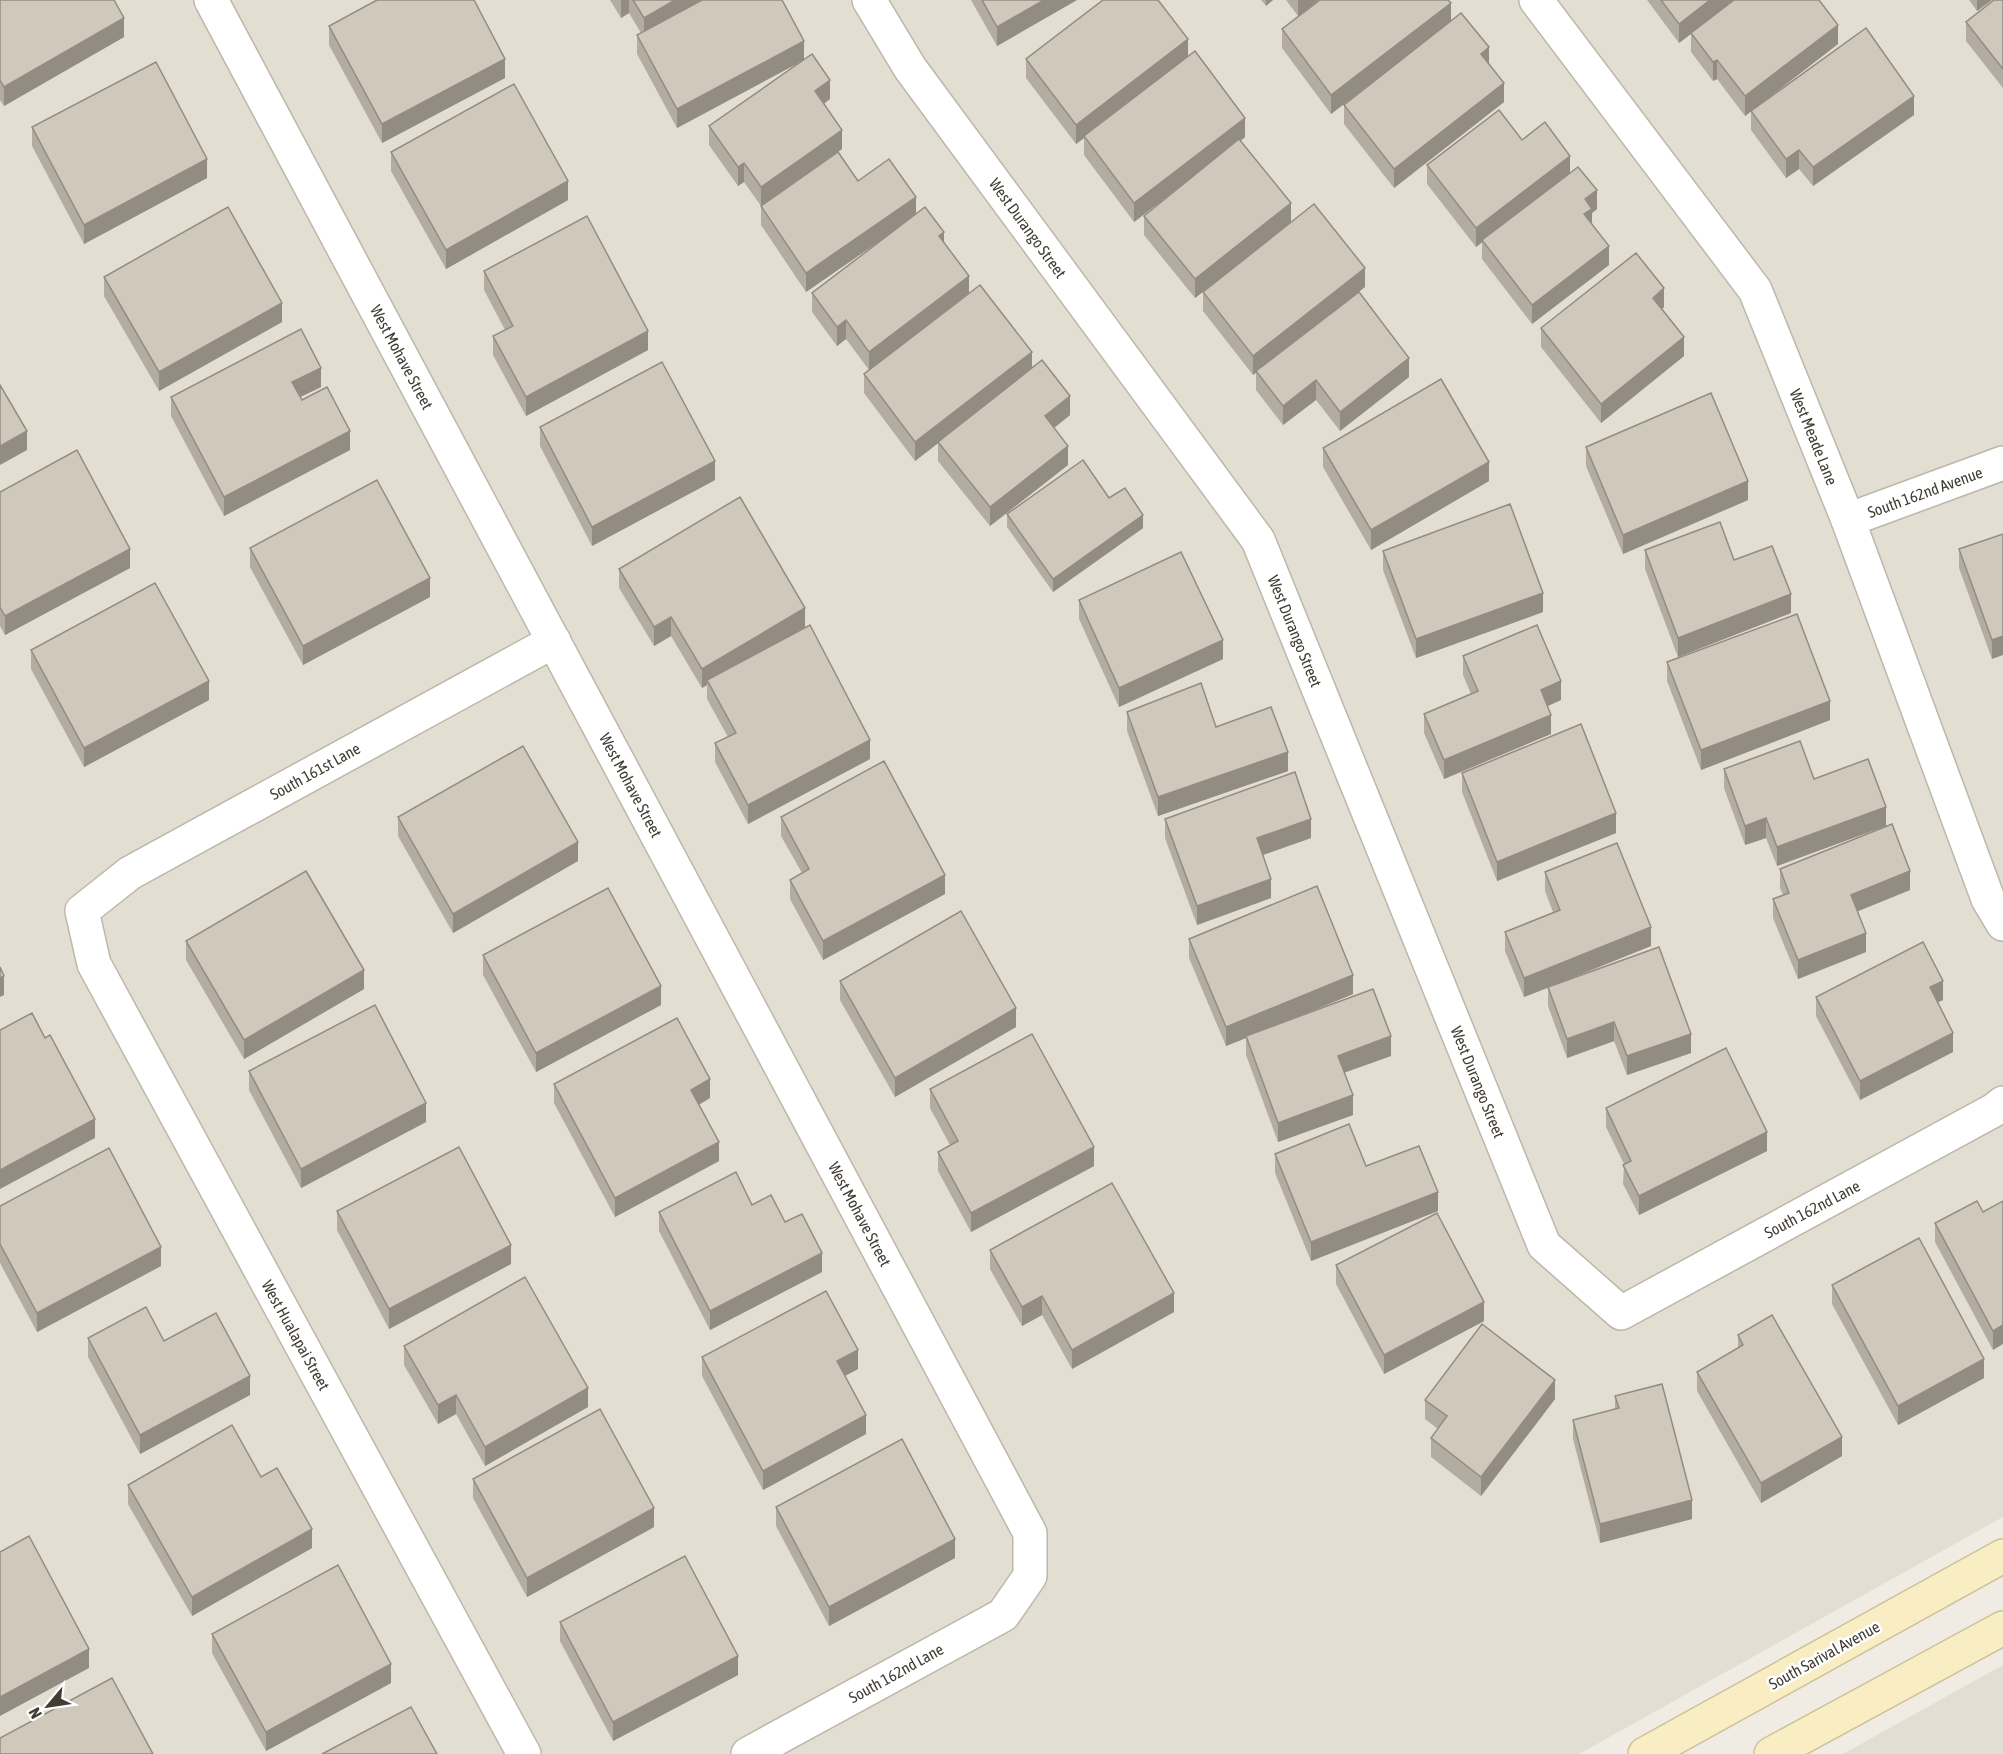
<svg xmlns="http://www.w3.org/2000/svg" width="2003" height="1754" font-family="'Asap Condensed',sans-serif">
<rect width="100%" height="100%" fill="#f0ece3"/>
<g fill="#e3ded2">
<polygon points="0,0 2003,0 2003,1517 1579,1754 0,1754"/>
<polygon points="2003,1665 2003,1754 1843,1754"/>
</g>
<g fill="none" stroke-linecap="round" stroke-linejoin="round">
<defs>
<g id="street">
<polyline points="211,0 1030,1533 1030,1576 1003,1615 748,1754"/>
<polyline points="869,0 910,68 1258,540 1544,1245 1621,1313 1994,1110 2003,1103"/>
<polyline points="1536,0 1755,290 1848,520 1988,899 2003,924"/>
<polyline points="1848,520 2003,463"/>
<polyline points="524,1754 94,964 82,911 130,873 554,641"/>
</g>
<g id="secondary">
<polyline points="1645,1754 2003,1556"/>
<polyline points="1771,1754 2003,1628"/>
</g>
</defs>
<use href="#street" stroke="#bdb7aa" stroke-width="36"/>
<use href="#secondary" stroke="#cfc199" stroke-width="36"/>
<use href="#street" stroke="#fff" stroke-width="33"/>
<use href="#secondary" stroke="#f9edc4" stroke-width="33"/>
</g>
<g fill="#b3aca0">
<polygon points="0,0 124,37 4,106 0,100"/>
<polygon points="610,0 782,0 804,59 830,99 824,104 842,149 838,152 858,181 916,214 944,243 969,294 1070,415 1054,428 1068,465 990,526 938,461 938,443 915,461 864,393 864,374 869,370 846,339 837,346 812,312 812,293 891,233 806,292 761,225 761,206 744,182 738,186 709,145 709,126 798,63 677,128 637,54 637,35 641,33 629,13 621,18"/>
<polygon points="971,0 1077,0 997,46"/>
<polygon points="1261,0 1273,0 1266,6"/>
<polygon points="1286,0 1319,0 1298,16"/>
<polygon points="1647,0 1819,0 1838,44 1755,108 1914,115 1813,186 1799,169 1786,178 1751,130 1751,111 1745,116 1717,79 1713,81 1691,52 1691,34 1679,43"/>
<polygon points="1969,0 1992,0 1977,11"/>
<polygon points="2003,0 2003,88 1966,41 1966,22"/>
<polygon points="1451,21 1489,64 1504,102 1394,188 1344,124 1344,105 1387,71 1331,114 1282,48 1282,29"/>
<polygon points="329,26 505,78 382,143 329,45"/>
<polygon points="1188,57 1245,137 1241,141 1291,222 1223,276 1365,287 1311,329 1409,377 1340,431 1316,400 1283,425 1256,390 1256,373 1253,375 1203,311 1203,292 1195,298 1144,235 1144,216 1175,191 1134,222 1084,155 1084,138 1076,144 1026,78 1026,59"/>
<polygon points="32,127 207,178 84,244 32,146"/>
<polygon points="1522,140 1570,173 1597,209 1592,213 1592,224 1609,265 1532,324 1482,259 1482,242 1476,247 1427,184 1427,165"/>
<polygon points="391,152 568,200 446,269 391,171"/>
<polygon points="484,271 648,350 526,416 493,355 493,336 505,330 484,290"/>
<polygon points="104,277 282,322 159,391 104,296"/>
<polygon points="1664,307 1662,309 1684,356 1601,423 1541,347 1541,328"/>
<polygon points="321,387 300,397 302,400 350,450 224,516 171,416 171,397"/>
<polygon points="540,427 715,480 592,546 540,446"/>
<polygon points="1586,447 1748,500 1623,554 1586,466"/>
<polygon points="1323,448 1489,481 1371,550 1323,467"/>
<polygon points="0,492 130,568 5,635 0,626"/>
<polygon points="1109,498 1143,528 1053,592 1007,527 1007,514"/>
<polygon points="2003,534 1992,659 1959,568 1959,549"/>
<polygon points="250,548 430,597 303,665 250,567"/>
<polygon points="1645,550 1734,560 1791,613 1678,657 1645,569"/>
<polygon points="1383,551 1543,612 1416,658 1383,570"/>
<polygon points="619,569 805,627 788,637 870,759 748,824 715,762 715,743 728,737 707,699 707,685 702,688 671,636 654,646 619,588"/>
<polygon points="1079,600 1223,659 1119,707 1079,619"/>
<polygon points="31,650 209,700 84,767 31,669"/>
<polygon points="1463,656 1561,700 1547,706 1551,734 1444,779 1424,733 1424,714 1471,694 1463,675"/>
<polygon points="1667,662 1830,720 1701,770 1667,681"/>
<polygon points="1127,712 1216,727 1288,771 1158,816 1127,731"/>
<polygon points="1800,741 1777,866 1766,838 1745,845 1724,788 1724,769"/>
<polygon points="1462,773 1616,833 1497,881 1462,792"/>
<polygon points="398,817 578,861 453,933 398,836"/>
<polygon points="781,817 945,894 823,960 790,899 790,880 802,873 781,836"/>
<polygon points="1165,819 1311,838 1263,855 1271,898 1197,925 1165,838"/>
<polygon points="1780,869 1910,890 1858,911 1866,952 1798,979 1773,918 1773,899 1783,895 1780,888"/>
<polygon points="1545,872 1651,946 1567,980 1691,1053 1627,1075 1614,1041 1567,1058 1548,1006 1548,988 1524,997 1505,951 1505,932 1553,912 1545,891"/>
<polygon points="1189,939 1353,994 1300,1016 1391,1056 1344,1072 1353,1115 1278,1142 1246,1055 1246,1038 1226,1046 1189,958"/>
<polygon points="186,941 364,989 244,1059 186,960"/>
<polygon points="483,955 661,1005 536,1072 483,975"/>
<polygon points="840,981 1016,1027 895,1097 840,1000"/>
<polygon points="1816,997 1943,1000 1937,1002 1953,1052 1860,1100 1816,1016"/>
<polygon points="249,1071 426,1122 301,1188 249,1090"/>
<polygon points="554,1084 710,1098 699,1105 719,1161 615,1217 554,1103"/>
<polygon points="930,1089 1094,1166 971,1232 938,1171 938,1152 950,1145 930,1108"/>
<polygon points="1606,1108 1767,1151 1639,1215 1623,1184 1624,1164 1606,1127"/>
<polygon points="1275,1154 1366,1166 1438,1211 1311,1261 1275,1173"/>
<polygon points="2003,1201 1993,1350 1935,1242 1935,1223 1983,1212"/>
<polygon points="752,1205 785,1222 822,1272 710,1330 659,1231 659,1212"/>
<polygon points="0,1206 161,1266 37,1332 0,1263"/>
<polygon points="337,1211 511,1264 389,1329 337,1230"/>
<polygon points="990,1250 1174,1312 1072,1369 1042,1315 1022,1326 990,1269"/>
<polygon points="1336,1265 1484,1321 1384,1374 1336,1284"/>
<polygon points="1832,1285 1984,1378 1898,1425 1832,1304"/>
<polygon points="1738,1335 1842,1456 1761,1503 1697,1391 1697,1372 1738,1348"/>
<polygon points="88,1338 164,1341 250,1395 140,1454 88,1357"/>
<polygon points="404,1346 588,1407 485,1466 456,1414 438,1424 404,1365"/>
<polygon points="702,1357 858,1369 845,1376 866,1434 763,1490 702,1376"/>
<polygon points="1615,1396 1692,1519 1600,1543 1573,1439 1573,1420 1615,1409"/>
<polygon points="1555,1399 1481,1496 1431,1457 1431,1438 1438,1429 1425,1419 1425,1400"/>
<polygon points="473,1479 654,1527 527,1597 473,1498"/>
<polygon points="128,1485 312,1548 192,1616 128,1504"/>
<polygon points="776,1507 955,1558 829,1626 776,1526"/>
<polygon points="560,1622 738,1675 613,1741 560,1641"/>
<polygon points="212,1634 391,1683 266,1751 212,1653"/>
</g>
<g fill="#928c82">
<polygon points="621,0 629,0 629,13 621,18"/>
<polygon points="675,0 707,0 644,37 644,18"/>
<polygon points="1044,0 1077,0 997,46 997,27"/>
<polygon points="1266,0 1273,0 1266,6"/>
<polygon points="1298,0 1319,0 1298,16"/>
<polygon points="1710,0 1735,0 1679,43 1679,24"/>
<polygon points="1977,0 1992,0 1977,11"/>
<polygon points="1451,3 1451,22 1331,114 1331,95"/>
<polygon points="124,18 124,37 4,106 4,87"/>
<polygon points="1838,25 1838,44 1745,116 1745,96"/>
<polygon points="1188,39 1188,58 1084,136 1084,138 1076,144 1076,125"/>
<polygon points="804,41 804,60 677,128 677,109"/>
<polygon points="1489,47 1489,66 1481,54"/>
<polygon points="505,59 505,78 382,143 382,124"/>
<polygon points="1717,60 1717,79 1713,81 1713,62"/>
<polygon points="830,80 830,99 815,110 815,91"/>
<polygon points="1504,83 1504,102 1394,188 1394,169"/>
<polygon points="1914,96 1914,115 1813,186 1813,167"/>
<polygon points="1245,118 1245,137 1134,222 1134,203"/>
<polygon points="842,130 842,149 761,206 761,187"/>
<polygon points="1799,150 1799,169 1786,178 1786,159"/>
<polygon points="1570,156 1570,175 1476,247 1476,228"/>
<polygon points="207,159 207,178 84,244 84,225"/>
<polygon points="744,163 744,182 738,186 738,167"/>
<polygon points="568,181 568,200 446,269 446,250"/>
<polygon points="1597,190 1597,209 1592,213 1592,228 1584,233 1585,199"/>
<polygon points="916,197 916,216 806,292 806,273"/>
<polygon points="1291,203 1291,222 1195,298 1195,279"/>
<polygon points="944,232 944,251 939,236"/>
<polygon points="1609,246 1609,265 1532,324 1532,305"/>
<polygon points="1365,268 1365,287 1253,375 1253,356"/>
<polygon points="969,276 969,295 869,371 869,352"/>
<polygon points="1664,288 1664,307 1653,317 1653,298"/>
<polygon points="282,303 282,322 159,391 159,372"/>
<polygon points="846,320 846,339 837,346 837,327"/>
<polygon points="648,331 648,350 526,416 526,397"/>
<polygon points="1684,337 1684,356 1601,423 1601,404"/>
<polygon points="1032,352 1032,371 915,461 915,442"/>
<polygon points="1409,358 1409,377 1340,431 1340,412"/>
<polygon points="321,368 321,387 292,401 292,382"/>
<polygon points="1316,380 1316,400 1283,425 1283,406"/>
<polygon points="1070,396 1070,415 1045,435 1045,416"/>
<polygon points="27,431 27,450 0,465 0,446"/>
<polygon points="350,431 350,450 224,516 224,497"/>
<polygon points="1068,446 1068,465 990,526 990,507"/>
<polygon points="715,461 715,480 592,546 592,527"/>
<polygon points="1489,462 1489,481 1371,550 1371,530"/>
<polygon points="1748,481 1748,500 1623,554 1623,535"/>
<polygon points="1143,515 1143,528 1053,592 1053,579"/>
<polygon points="130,549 130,568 5,635 5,616"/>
<polygon points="430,578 430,597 303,665 303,646"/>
<polygon points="1543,593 1543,612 1416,658 1416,639"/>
<polygon points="1791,594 1791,613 1678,657 1678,638"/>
<polygon points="805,608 805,627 709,684 707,680 707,685 702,688 702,669"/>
<polygon points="671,617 671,636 654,646 654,627"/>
<polygon points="2003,636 2003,655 1992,659 1992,640"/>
<polygon points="1223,640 1223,659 1119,707 1119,688"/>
<polygon points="209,681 209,700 84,767 84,748"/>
<polygon points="1561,681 1561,700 1541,709 1541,690"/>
<polygon points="1830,701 1830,720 1701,770 1701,750"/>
<polygon points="1551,715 1551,734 1444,779 1444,760"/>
<polygon points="870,740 870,759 748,824 748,805"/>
<polygon points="1288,752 1288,771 1158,816 1158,797"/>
<polygon points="1886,807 1886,826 1777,866 1777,847"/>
<polygon points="1616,813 1616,833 1497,881 1497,862"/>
<polygon points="1766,818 1766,838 1745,845 1745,826"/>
<polygon points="1311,819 1311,838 1257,857 1257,838"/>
<polygon points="578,842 578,861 453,933 453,914"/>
<polygon points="1910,871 1910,890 1851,914 1851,895"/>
<polygon points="945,875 945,894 823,960 823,941"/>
<polygon points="1271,879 1271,898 1197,925 1197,906"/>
<polygon points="1651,927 1651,946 1524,997 1524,978"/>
<polygon points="1866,933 1866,952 1798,979 1798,960"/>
<polygon points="364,970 364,989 244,1059 244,1040"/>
<polygon points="1353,975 1353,994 1247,1038 1246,1036 1246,1038 1226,1046 1226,1027"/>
<polygon points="4,976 4,995 0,997 0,978"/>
<polygon points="1943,981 1943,1000 1930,1006 1930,987"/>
<polygon points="661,986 661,1005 536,1072 536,1053"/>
<polygon points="1016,1008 1016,1027 895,1097 895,1078"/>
<polygon points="1614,1022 1614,1041 1567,1058 1567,1039"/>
<polygon points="1953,1033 1953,1052 1860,1100 1860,1081"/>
<polygon points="1691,1034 1691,1053 1627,1075 1627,1056"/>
<polygon points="1391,1036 1391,1056 1338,1075 1338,1056"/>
<polygon points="710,1079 710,1098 691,1109 691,1090"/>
<polygon points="1353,1095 1353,1115 1278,1142 1278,1123"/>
<polygon points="426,1103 426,1122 301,1188 301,1169"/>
<polygon points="95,1119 95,1138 0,1189 0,1170"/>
<polygon points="1767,1132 1767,1151 1639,1215 1639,1196"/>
<polygon points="719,1142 719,1161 615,1217 615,1198"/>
<polygon points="1094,1147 1094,1166 971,1232 971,1213"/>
<polygon points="1438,1192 1438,1211 1311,1261 1311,1242"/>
<polygon points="511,1245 511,1264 389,1329 389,1309"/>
<polygon points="161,1247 161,1266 37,1332 37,1313"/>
<polygon points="822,1253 822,1272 710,1330 710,1311"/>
<polygon points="1174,1293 1174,1312 1072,1369 1072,1350"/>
<polygon points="1042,1296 1042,1315 1022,1326 1022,1307"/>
<polygon points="1484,1302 1484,1321 1384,1374 1384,1355"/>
<polygon points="2003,1325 2003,1344 1993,1350 1993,1331"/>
<polygon points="858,1350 858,1369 837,1380 837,1361"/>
<polygon points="1984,1359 1984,1378 1898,1425 1898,1406"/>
<polygon points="250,1376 250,1395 140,1454 140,1435"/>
<polygon points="1555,1380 1555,1399 1481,1496 1481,1477"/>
<polygon points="588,1388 588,1407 485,1466 485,1447"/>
<polygon points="456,1395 456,1414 438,1424 438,1405"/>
<polygon points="866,1415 866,1434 763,1490 763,1471"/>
<polygon points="1842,1437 1842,1456 1761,1503 1761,1483"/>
<polygon points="1692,1500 1692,1519 1600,1543 1600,1524"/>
<polygon points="654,1508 654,1527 527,1597 527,1578"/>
<polygon points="312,1529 312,1548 192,1616 192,1597"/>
<polygon points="955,1539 955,1558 829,1626 829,1607"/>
<polygon points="89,1649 89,1668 0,1716 0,1697"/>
<polygon points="738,1656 738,1675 613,1741 613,1722"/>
<polygon points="391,1664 391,1683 266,1751 266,1732"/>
</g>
<g fill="#d0c8ba" stroke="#928c82" stroke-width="1.5">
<polygon points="0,0 114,0 124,18 4,87 0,80"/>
<polygon points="377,0 474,0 505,59 382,124 329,26"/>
<polygon points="633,0 675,0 644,18"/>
<polygon points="702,0 782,0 804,41 677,109 637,35"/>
<polygon points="982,0 1044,0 997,27"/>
<polygon points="1103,0 1158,0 1188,39 1076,125 1026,59"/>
<polygon points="1320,0 1448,0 1451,3 1331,95 1282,29"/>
<polygon points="1661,0 1710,0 1679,24"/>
<polygon points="1734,0 1819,0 1838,25 1745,96 1717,60 1713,62 1691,33"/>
<polygon points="1994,0 2003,0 2003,69 1966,22"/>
<polygon points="1461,13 1489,47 1481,54 1504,83 1394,169 1344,105"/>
<polygon points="1866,28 1914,96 1813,167 1799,150 1786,159 1751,111"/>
<polygon points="1195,51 1245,118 1134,203 1084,136"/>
<polygon points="812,54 830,80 815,91 842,130 761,187 744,163 738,167 709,126"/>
<polygon points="156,62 207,159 84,225 32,127"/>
<polygon points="514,84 568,181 446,250 391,152"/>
<polygon points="1499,110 1522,140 1545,122 1570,156 1476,228 1427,165"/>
<polygon points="1239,139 1291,203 1195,279 1144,216"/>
<polygon points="838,152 858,181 889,159 916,197 806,273 761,206"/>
<polygon points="1578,167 1597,190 1585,199 1592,209 1584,214 1609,246 1532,305 1482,240"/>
<polygon points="1314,204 1365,268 1253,356 1203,292"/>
<polygon points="228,207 282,303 159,372 104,277"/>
<polygon points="925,207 944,232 939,236 969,276 869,352 846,320 837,327 812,293"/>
<polygon points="587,216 648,331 526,397 493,336 513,326 484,271"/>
<polygon points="1636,253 1664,288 1653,298 1684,337 1601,404 1541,328"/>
<polygon points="980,285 1032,352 915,442 864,374"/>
<polygon points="1359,292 1409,358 1340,412 1316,380 1283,406 1256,371"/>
<polygon points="301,329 321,368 292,382 302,400 327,387 350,431 224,497 171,397"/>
<polygon points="1042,360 1070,396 1045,416 1068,446 990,507 938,442"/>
<polygon points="662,362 715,461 592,527 540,427"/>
<polygon points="1441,379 1489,462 1371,530 1323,448"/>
<polygon points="0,385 27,431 0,446"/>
<polygon points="1711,393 1748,481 1623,535 1586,447"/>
<polygon points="77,450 130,549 5,616 0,607 0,492"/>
<polygon points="1083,460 1109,498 1125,488 1143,515 1053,579 1007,514"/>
<polygon points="377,480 430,578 303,646 250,548"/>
<polygon points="740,497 805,608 702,669 671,617 654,627 619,569"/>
<polygon points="1510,504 1543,593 1416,639 1383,551"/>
<polygon points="1720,522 1734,560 1772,546 1791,594 1678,638 1645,550"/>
<polygon points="2003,534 2003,636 1992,640 1959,549"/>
<polygon points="1181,552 1223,640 1119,688 1079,600"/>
<polygon points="155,583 209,681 84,748 31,650"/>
<polygon points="1797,614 1830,701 1701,750 1667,662"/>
<polygon points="810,625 870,740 748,805 715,743 736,733 707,680"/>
<polygon points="1537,625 1561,681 1541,690 1551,715 1444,760 1424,714 1478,691 1463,656"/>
<polygon points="1201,683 1216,727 1271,707 1288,752 1158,797 1127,712"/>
<polygon points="1581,724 1616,813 1497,862 1462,773"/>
<polygon points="1800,741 1814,779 1868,759 1886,807 1777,847 1766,818 1745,826 1724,769"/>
<polygon points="523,746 578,842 453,914 398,817"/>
<polygon points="884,761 945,875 823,941 790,880 809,869 781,817"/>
<polygon points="1295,772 1311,819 1257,838 1271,879 1197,906 1165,819"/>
<polygon points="1892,824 1910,871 1851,895 1866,933 1798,960 1773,899 1789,893 1780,869"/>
<polygon points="1617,843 1651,927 1524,978 1505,932 1560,910 1545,872"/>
<polygon points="306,871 364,970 244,1040 186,941"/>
<polygon points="1317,886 1353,975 1226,1027 1189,939"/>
<polygon points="608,888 661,986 536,1053 483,955"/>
<polygon points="961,911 1016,1008 895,1078 840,981"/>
<polygon points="1923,942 1943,981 1930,987 1953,1033 1860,1081 1816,997"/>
<polygon points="1659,947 1691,1034 1627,1056 1614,1022 1567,1039 1548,987"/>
<polygon points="0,967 4,976 0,978"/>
<polygon points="1373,989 1391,1036 1338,1056 1353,1095 1278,1123 1246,1036"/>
<polygon points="375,1005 426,1103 301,1169 249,1071"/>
<polygon points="32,1013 45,1038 50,1035 95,1119 0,1170 0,1030"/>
<polygon points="677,1018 710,1079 691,1090 719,1142 615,1198 554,1084"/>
<polygon points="1032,1034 1094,1147 971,1213 938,1152 958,1141 930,1089"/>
<polygon points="1726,1048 1767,1132 1639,1196 1623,1165 1631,1161 1606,1108"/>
<polygon points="1349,1124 1366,1166 1419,1146 1438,1192 1311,1242 1275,1154"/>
<polygon points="459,1147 511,1245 389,1309 337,1211"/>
<polygon points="109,1148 161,1247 37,1313 0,1244 0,1206"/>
<polygon points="736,1172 752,1205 771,1195 785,1222 802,1214 822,1253 710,1311 659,1212"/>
<polygon points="1112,1183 1174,1293 1072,1350 1042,1296 1022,1307 990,1250"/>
<polygon points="1977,1201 1983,1212 2003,1201 2003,1325 1993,1331 1935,1223"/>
<polygon points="1437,1213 1484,1302 1384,1355 1336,1265"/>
<polygon points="1919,1238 1984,1359 1898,1406 1832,1285"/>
<polygon points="525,1277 588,1388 485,1447 456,1395 438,1405 404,1346"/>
<polygon points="826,1291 858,1350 837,1361 866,1415 763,1471 702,1357"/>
<polygon points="146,1307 164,1341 216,1313 250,1376 140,1435 88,1338"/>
<polygon points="1772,1315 1842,1437 1761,1483 1697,1372 1743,1345 1738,1335"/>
<polygon points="1482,1324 1555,1380 1481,1477 1431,1438 1447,1416 1425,1400"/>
<polygon points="1662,1384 1692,1500 1600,1524 1573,1420 1619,1408 1615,1396"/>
<polygon points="600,1409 654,1508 527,1578 473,1479"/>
<polygon points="232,1425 261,1477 277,1468 312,1529 192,1597 128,1485"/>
<polygon points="902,1439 955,1539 829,1607 776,1507"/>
<polygon points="29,1536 89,1649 0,1697 0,1552"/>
<polygon points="685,1556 738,1656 613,1722 560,1622"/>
<polygon points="338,1565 391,1664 266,1732 212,1634"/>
<polygon points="112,1678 153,1754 0,1754 0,1738"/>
<polygon points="411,1707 437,1754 322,1754"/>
</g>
<g text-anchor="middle" stroke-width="5" stroke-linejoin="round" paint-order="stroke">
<g font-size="16" fill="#413c34" stroke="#fff">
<text transform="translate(1028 228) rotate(54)" y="6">West Durango Street</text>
<text transform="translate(402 357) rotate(62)" y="6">West Mohave Street</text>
<text transform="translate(1814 437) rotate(68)" y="6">West Meade Lane</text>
<text transform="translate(1925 492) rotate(-20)" y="6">South 162nd Avenue</text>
<text transform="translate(1295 631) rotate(68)" y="6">West Durango Street</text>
<text transform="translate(315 771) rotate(-29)" y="6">South 161st Lane</text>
<text transform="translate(631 785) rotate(62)" y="6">West Mohave Street</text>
<text transform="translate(1478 1082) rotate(68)" y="6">West Durango Street</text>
<text transform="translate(1812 1209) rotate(-28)" y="6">South 162nd Lane</text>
<text transform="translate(860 1214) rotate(62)" y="6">West Mohave Street</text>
<text transform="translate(296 1335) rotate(61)" y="6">West Hualapai Street</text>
<text transform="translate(1824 1655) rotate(-29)" y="6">South Sarival Avenue</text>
<text transform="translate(896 1673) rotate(-29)" y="6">South 162nd Lane</text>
</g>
</g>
<g transform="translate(48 1706) rotate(241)" stroke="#ffffff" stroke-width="4.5" paint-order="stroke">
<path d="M0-4.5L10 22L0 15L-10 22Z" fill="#413c34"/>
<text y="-9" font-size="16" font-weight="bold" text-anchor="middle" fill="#413c34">N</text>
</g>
</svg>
